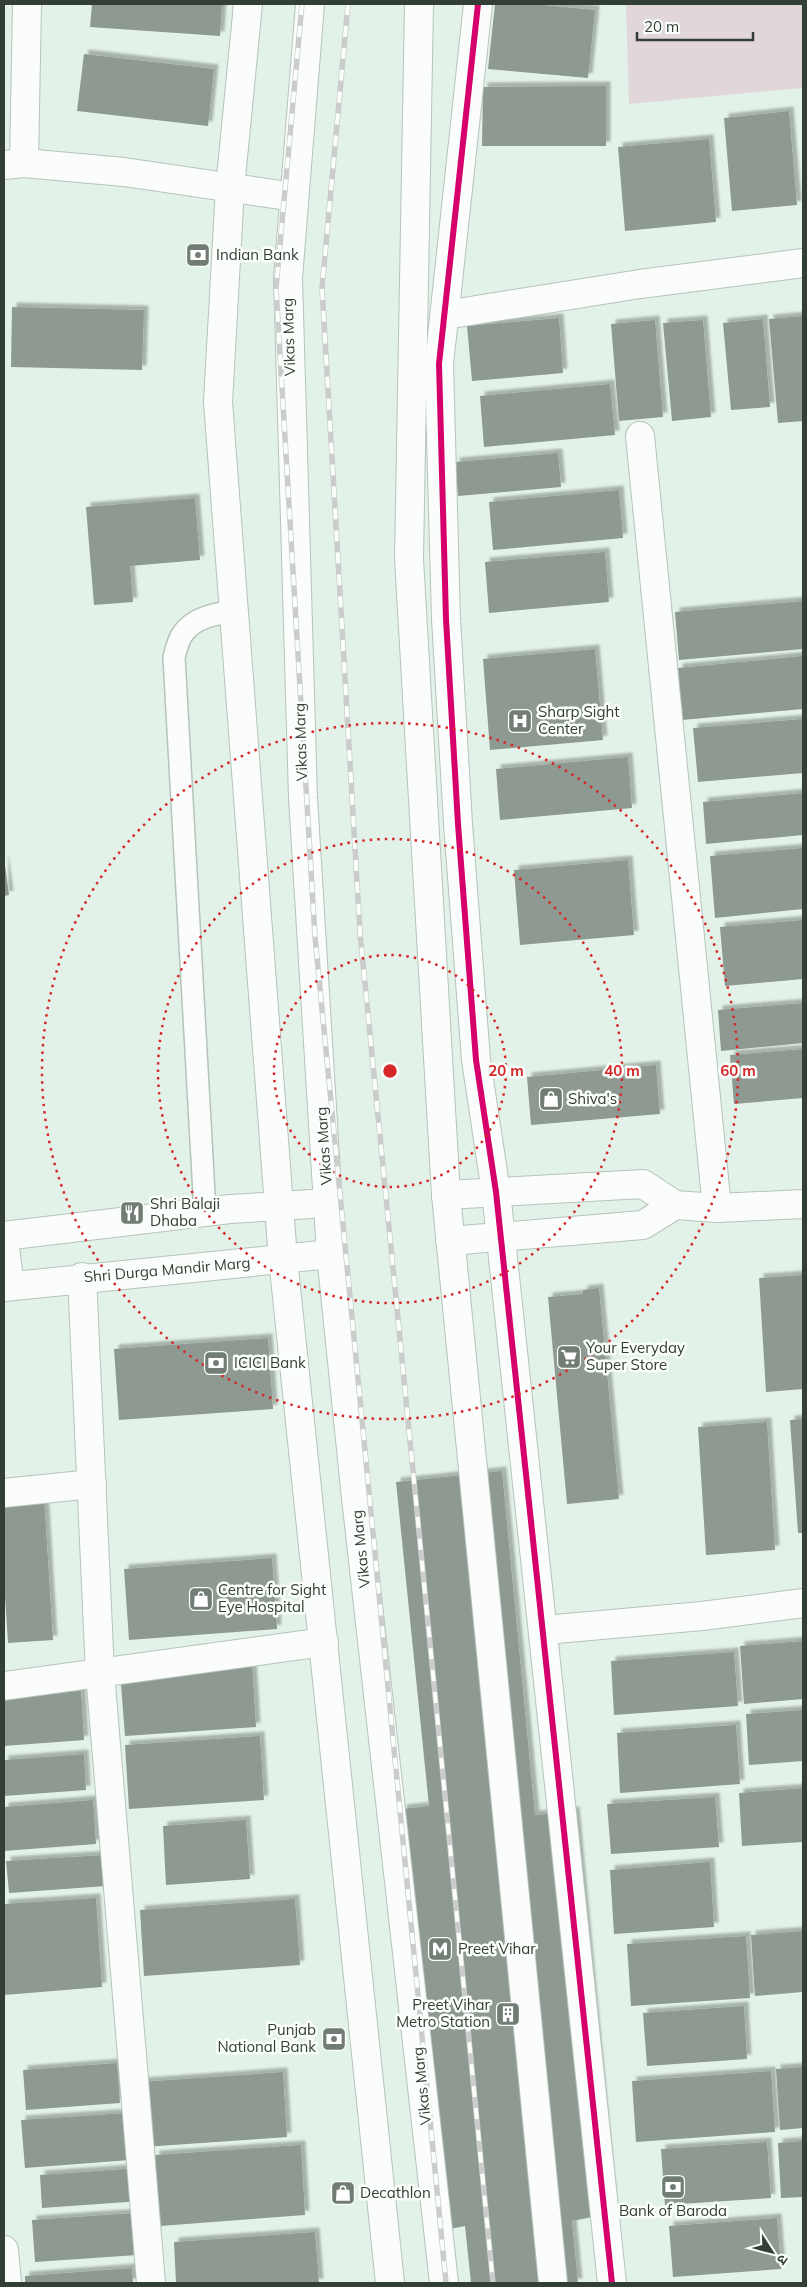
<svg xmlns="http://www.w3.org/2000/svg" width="807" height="2287" font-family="Mulish,'Noto Sans Devanagari',sans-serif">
<defs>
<filter id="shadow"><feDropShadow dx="4.5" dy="-4.5" stdDeviation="1" flood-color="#0004"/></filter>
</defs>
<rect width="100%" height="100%" fill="#e3f2e8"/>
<polygon fill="#e1d7db" points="626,4 803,4 803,88 629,104"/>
<g fill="#8d9991" filter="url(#shadow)">
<polygon points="92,4 222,4 220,36 90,27"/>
<polygon points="495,4 532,4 595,10 588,78 488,69"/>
<polygon points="84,54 214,69 208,126 77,111"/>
<polygon points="606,86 606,146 482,146 483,87"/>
<polygon points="789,111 797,205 732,211 724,118"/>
<polygon points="709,139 716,222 625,231 618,147"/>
<polygon points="12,307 144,310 142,370 11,367"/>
<polygon points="803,316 803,421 778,423 769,319"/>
<polygon points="559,318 563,373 472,381 467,326"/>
<polygon points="763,319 770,407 731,410 723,323"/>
<polygon points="655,320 663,417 619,421 611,324"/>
<polygon points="703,320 711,417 672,421 663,323"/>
<polygon points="610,384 615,435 484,447 480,396"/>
<polygon points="558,453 561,487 458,496 455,462"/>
<polygon points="619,490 623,538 493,550 489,502"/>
<polygon points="195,498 200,560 130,566 133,602 94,605 86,507"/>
<polygon points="605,552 609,602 489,613 485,562"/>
<polygon points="803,601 803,649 679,660 675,612"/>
<polygon points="595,649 603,740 490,750 483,659"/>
<polygon points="803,656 803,709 682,720 678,668"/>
<polygon points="803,719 803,773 698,782 693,728"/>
<polygon points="628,757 632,808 500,820 496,769"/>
<polygon points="803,793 803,835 706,844 703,802"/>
<polygon points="803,848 803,909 715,918 710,856"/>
<polygon points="4,858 9,895 4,896"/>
<polygon points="628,860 634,935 520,945 514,870"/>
<polygon points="803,920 803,979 725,986 720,927"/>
<polygon points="803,1003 803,1043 721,1051 718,1010"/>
<polygon points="803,1049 803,1098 734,1104 730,1055"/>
<polygon points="656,1065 660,1114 531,1125 527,1077"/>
<polygon points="803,1275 803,1389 766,1392 759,1278"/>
<polygon points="599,1288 619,1499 567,1504 548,1297 583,1294 583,1290"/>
<polygon points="268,1338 273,1409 119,1420 114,1349"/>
<polygon points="803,1419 803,1533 798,1533 790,1420"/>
<polygon points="767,1422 775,1550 706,1555 698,1427"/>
<polygon points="502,1471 535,1815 575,1811 613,2213 572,2221 578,2283 471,2283 465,2226 445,2230 402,1809 429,1806 396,1482"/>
<polygon points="44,1496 53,1640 8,1643 4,1581 4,1499"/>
<polygon points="272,1558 277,1629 129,1640 124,1569"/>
<polygon points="803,1641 803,1699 744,1704 740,1646"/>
<polygon points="734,1652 738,1706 614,1715 611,1661"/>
<polygon points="252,1663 256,1727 125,1736 120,1672"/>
<polygon points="81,1691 84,1740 4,1746 4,1697"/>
<polygon points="803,1710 803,1761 749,1765 746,1714"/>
<polygon points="736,1725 740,1784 620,1793 617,1733"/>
<polygon points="260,1736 264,1800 129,1809 125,1745"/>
<polygon points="84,1754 86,1790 4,1796 4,1760"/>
<polygon points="803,1788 803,1842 742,1846 739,1793"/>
<polygon points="715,1797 719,1847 611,1854 607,1804"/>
<polygon points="93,1800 96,1844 4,1851 4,1807"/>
<polygon points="246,1820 250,1879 166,1885 163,1826"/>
<polygon points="104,1855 106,1886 9,1893 6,1861"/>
<polygon points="710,1862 714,1927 614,1934 610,1870"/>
<polygon points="96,1898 102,1987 4,1995 4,1904"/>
<polygon points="295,1899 300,1965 144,1976 140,1910"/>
<polygon points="803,1931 803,1992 755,1996 751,1935"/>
<polygon points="746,1936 750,1998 631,2006 627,1944"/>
<polygon points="744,2006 747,2059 647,2066 643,2013"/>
<polygon points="117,2063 120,2103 26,2110 23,2070"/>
<polygon points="803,2067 803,2128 780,2130 776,2069"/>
<polygon points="771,2071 775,2132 636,2142 632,2081"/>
<polygon points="283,2072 287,2137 144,2147 140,2082"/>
<polygon points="127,2113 130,2160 25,2168 21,2120"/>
<polygon points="803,2141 803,2197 781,2198 778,2143"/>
<polygon points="767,2142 771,2198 665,2205 661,2149"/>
<polygon points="301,2145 305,2215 160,2226 155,2155"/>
<polygon points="139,2168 141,2201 42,2208 40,2175"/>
<polygon points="134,2213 137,2255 35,2262 32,2220"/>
<polygon points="777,2218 781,2269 673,2277 669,2226"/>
<polygon points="315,2232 319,2283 176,2283 174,2242"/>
<polygon points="132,2268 133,2283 25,2283 25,2276"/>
</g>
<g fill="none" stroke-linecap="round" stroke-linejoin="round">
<defs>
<path id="lane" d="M 205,1212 L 174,657 C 176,650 178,641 182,635 C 193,617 216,614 234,611"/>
<g id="street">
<polyline points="248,4 230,188 218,402 283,1259 390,2283"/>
<polyline points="478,4 439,364 446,619 458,824 476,1060 496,1192 612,2283"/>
<polyline points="24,163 27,4"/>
<polyline points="4,165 24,163 124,172 294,197"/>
<polyline points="445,315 640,284 803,263"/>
<polyline points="640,436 717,1208"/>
<polyline points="82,1277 100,1673 151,2283"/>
<polyline points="4,1493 92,1484"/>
<polyline points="556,1629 702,1616 803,1603"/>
<polyline points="4,1686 324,1642"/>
<polyline points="4,2250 7,2283"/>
</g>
<g id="secondary">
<polyline points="446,1195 643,1184 675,1205 717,1208 803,1204"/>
<polyline points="4,1236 230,1209 328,1203"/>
<polyline points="4,1240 10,1286"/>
<polyline points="450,1241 643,1225 675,1205"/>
<polyline points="4,1287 331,1254"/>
</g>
<g id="primary">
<polyline points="310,4 288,278 303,798 331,1254 356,1498 444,2283"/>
<polyline points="419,4 409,559 446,1195 553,2283"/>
</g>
</defs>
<use href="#lane" stroke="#b6c3ba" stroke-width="24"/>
<use href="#street" stroke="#b6c3ba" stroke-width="30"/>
<use href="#secondary" stroke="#b6c3ba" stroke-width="30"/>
<use href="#primary" stroke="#b6c3ba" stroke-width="30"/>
<use href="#lane" stroke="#fbfdfc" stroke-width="21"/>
<use href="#street" stroke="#fbfdfc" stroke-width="28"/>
<use href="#secondary" stroke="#fbfdfc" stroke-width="28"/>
<use href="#primary" stroke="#fbfdfc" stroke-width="28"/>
<defs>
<g id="rail">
<polyline points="302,4 276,288 315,937 446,2283"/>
<polyline points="348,4 322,288 360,933 493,2283"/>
</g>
</defs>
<use href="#rail" stroke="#cacdcb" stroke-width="5.5"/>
<use href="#rail" stroke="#fafffb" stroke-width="4" stroke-dasharray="11" stroke-linecap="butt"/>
<defs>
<polyline id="cycleway" points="478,4 439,364 446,619 458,824 476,1060 496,1192 612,2283"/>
</defs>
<use href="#cycleway" stroke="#fafffb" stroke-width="9"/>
<use href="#cycleway" stroke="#d6006c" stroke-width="6"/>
</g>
<g fill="none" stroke="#d62828" stroke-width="2.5" stroke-dasharray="2.5 5">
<circle cx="390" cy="1071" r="116"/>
<circle cx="390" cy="1071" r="232"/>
<circle cx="390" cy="1071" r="348"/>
</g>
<defs>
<symbol id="bank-square" viewBox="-11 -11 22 22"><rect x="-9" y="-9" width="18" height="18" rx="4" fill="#717d74" stroke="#fafffb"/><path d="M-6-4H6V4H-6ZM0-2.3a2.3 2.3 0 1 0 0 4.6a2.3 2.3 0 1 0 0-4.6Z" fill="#fff"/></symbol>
<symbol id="hospital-square" viewBox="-11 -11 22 22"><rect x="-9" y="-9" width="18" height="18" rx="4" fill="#717d74" stroke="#fafffb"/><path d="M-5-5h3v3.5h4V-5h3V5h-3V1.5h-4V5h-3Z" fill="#fff"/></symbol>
<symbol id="shop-square" viewBox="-11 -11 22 22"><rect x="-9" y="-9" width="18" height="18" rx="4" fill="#717d74" stroke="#fafffb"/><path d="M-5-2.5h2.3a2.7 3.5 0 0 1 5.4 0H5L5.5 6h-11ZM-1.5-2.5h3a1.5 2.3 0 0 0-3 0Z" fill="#fff"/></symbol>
<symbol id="restaurant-square" viewBox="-11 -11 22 22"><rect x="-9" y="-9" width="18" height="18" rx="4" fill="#717d74" stroke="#fafffb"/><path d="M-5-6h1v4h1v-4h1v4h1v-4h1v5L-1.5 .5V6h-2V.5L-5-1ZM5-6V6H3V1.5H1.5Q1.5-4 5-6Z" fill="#fff"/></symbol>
<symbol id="supermarket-square" viewBox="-11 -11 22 22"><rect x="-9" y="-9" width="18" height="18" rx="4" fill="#717d74" stroke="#fafffb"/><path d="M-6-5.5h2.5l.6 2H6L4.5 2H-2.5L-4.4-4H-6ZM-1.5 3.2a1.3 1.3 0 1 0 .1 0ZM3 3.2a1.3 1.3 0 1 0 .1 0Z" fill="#fff"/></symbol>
<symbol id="metro-square" viewBox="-11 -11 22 22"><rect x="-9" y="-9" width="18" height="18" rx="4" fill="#717d74" stroke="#fafffb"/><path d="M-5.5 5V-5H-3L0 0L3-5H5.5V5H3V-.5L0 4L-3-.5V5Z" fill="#fff"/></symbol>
<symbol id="building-square" viewBox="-11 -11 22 22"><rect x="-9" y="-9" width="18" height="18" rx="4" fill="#717d74" stroke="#fafffb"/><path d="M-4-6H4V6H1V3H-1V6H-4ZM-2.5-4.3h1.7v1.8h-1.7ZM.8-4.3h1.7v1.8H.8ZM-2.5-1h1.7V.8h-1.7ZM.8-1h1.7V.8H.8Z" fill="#fff"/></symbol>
</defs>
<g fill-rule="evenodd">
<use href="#bank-square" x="184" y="241" width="28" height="28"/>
<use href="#hospital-square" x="506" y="707" width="28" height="28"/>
<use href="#shop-square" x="537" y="1085" width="28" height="28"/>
<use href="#restaurant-square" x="118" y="1199" width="28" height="28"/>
<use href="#supermarket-square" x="555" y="1343" width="28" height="28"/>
<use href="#bank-square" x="202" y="1349" width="28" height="28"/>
<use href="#shop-square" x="187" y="1585" width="28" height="28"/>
<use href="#metro-square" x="426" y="1935" width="28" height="28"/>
<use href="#building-square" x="494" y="2000" width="28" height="28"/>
<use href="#bank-square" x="320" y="2025" width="28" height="28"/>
<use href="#bank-square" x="659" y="2173" width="28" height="28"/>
<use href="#shop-square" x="329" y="2179" width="28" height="28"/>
</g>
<g text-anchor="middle" stroke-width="5" stroke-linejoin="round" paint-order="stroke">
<g font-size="15" fill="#333e36" stroke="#fafffb" text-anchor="start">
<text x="216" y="260">Indian Bank</text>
<text x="538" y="717">Sharp Sight<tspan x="538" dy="17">Center</tspan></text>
<text x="568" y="1104">Shiva's</text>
<text x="150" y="1209">Shri Balaji<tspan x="150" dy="17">Dhaba</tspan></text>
<text x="586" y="1353">Your Everyday<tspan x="586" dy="17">Super Store</tspan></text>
<text x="234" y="1368">ICICI Bank</text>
<text x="218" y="1595">Centre for Sight<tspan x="218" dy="17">Eye Hospital</tspan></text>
<text x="458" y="1954">Preet Vihar</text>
<text x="490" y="2010" text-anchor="end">Preet Vihar<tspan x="490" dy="17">Metro Station</tspan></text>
<text x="316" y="2035" text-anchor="end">Punjab<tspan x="316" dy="17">National Bank</tspan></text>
<text x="360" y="2198">Decathlon</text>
<text x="673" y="2216" text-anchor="middle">Bank of Baroda</text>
</g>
<g font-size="15" fill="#333e36" stroke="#fafffb">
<text transform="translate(289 337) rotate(-92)" y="5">Vikas Marg</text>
<text transform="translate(301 742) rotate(-92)" y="5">Vikas Marg</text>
<text transform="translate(324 1146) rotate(-94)" y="5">Vikas Marg</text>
<text transform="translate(167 1270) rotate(-5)" y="5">Shri Durga Mandir Marg</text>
<text transform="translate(361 1549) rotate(-96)" y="5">Vikas Marg</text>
<text transform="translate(422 2086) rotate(-96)" y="5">Vikas Marg</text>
</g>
</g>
<circle cx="390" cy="1071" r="8" fill="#d62828" stroke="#fafffb" stroke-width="2.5"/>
<g font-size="15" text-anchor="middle" font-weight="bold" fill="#d62828" stroke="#fafffb" stroke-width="5" stroke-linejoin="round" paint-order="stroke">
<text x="506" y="1076">20 m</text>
<text x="622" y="1076">40 m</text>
<text x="738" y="1076">60 m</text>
</g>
<rect width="807" height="2287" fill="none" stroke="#333e36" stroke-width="10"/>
<g transform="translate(772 2252) rotate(126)" stroke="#fafffb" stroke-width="4" paint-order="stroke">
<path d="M0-4L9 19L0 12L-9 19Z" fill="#333e36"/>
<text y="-8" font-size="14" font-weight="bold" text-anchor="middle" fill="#333e36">उ</text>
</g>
<path d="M637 32v8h116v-8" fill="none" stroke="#333e36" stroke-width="2.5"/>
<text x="644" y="32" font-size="15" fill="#333e36" stroke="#fafffb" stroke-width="4" paint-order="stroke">20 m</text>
</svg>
